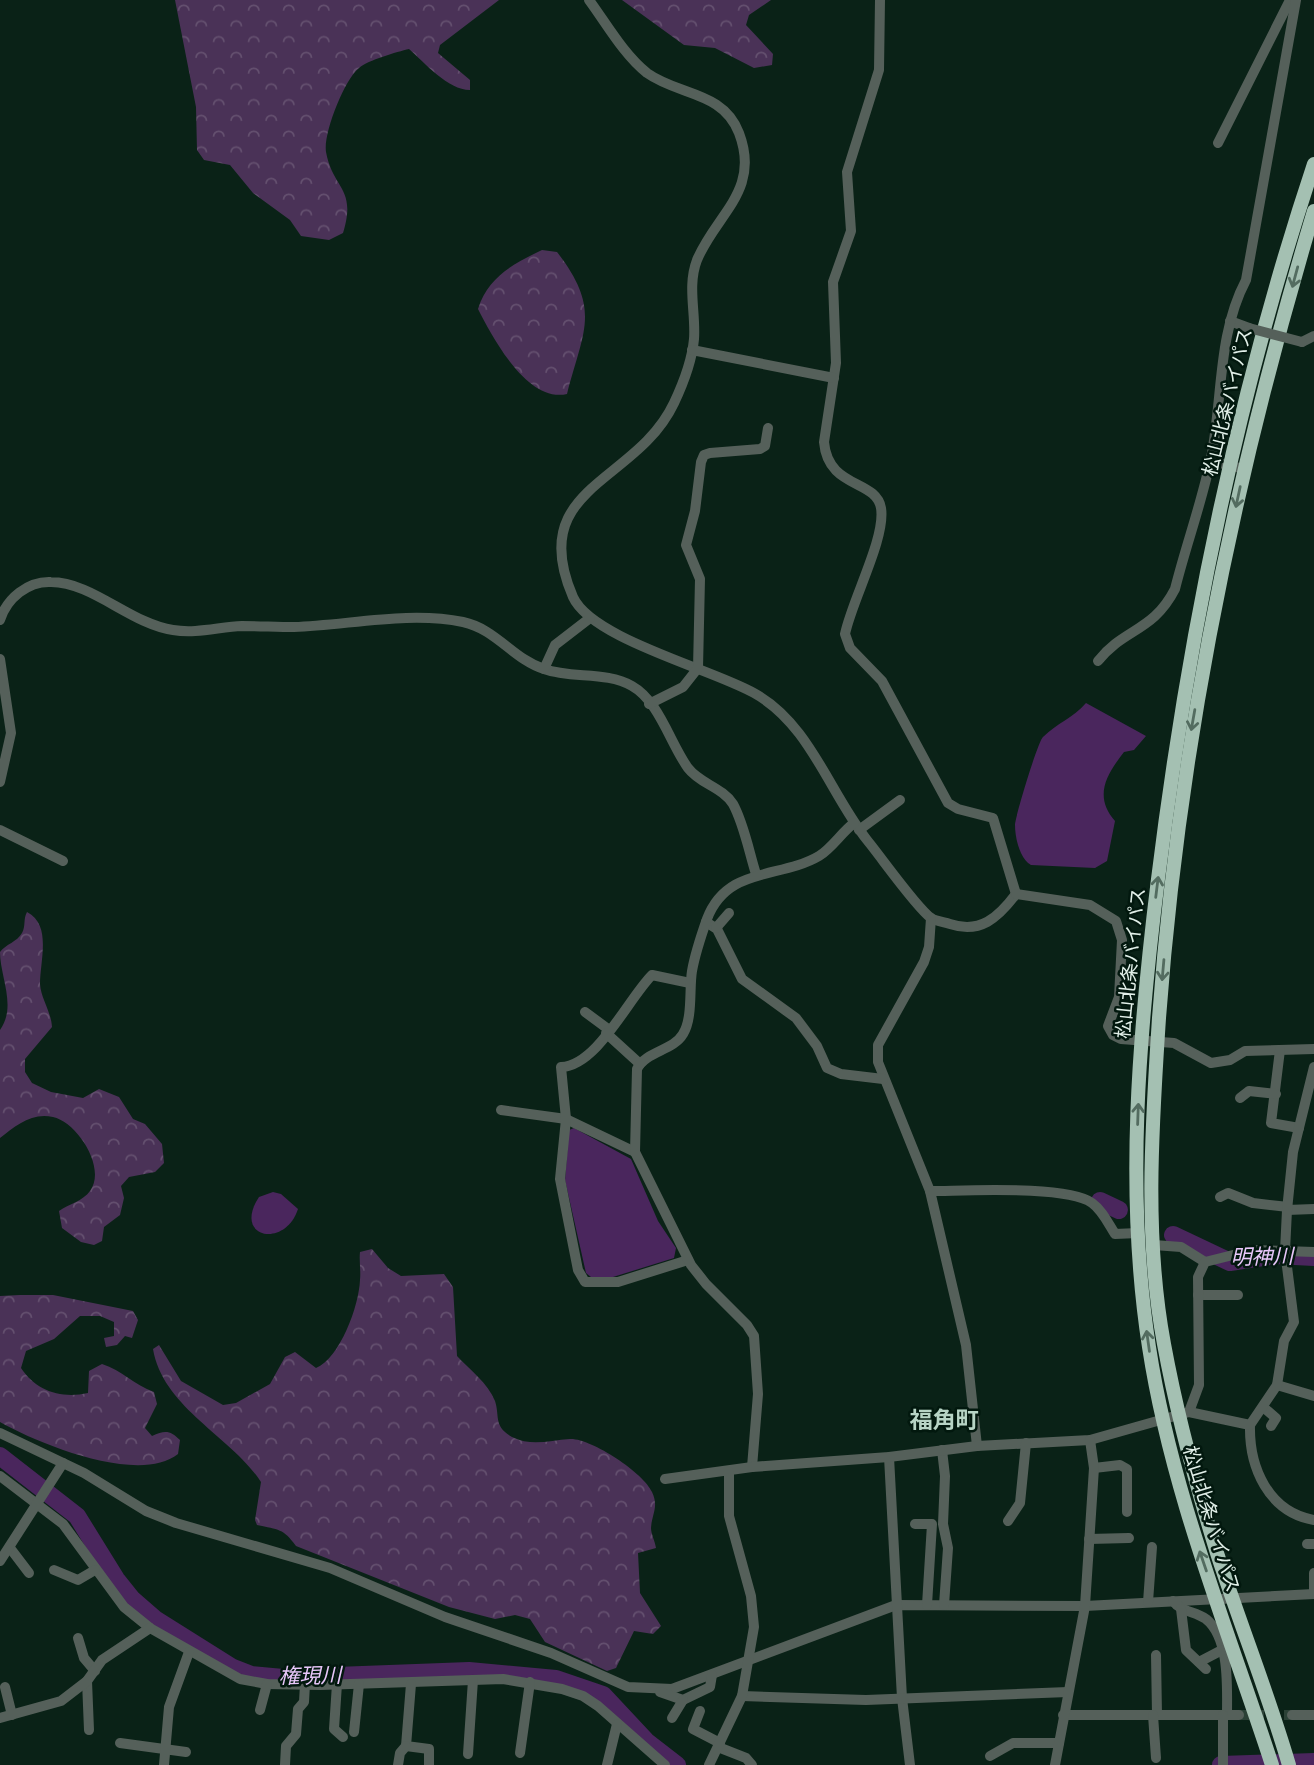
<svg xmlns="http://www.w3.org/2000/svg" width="1314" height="1765" font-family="Overpass,'Noto Sans JP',sans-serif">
<defs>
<pattern id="forest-crowns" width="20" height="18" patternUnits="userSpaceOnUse" patternTransform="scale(1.75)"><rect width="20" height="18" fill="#4a3257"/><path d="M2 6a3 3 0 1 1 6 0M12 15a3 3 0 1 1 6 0" fill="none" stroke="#64506f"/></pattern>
</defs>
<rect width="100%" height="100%" fill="#0a2217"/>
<g fill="url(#forest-crowns)">
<path d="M 499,0 L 440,45 L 438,53 L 470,80 L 470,90 C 448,90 425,63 409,49 C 397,52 368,60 359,68 C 344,80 323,134 326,152 C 333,190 357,187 343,233 L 329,240 L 301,236 L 290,220 L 253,193 L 230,165 L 204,160 L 197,150 L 196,107 L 175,0 Z"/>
<polygon points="622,0 771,0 749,15 746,25 773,54 772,65 754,68 715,48 684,45"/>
<path d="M 542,250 L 557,252 C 602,310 583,331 567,394 C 527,403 493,338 478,309 C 488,277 513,264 542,250 Z"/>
<path d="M 27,912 C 52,925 40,960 40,984 C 41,999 51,1011 52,1027 L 25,1059 L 25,1072 L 32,1083 L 51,1092 L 83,1098 L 99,1089 L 119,1097 L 133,1119 L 145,1124 L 162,1144 L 164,1163 L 155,1172 L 129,1177 L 121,1186 L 124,1198 L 120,1215 L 104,1227 L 102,1241 L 94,1245 L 81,1242 L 62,1228 L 59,1211 C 69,1204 83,1201 90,1191 C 107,1168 77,1122 53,1117 C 32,1112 15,1126 0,1138 L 0,1030 C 17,1006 0,977 0,952 C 6,944 17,942 22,933 C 26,926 23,919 27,912 Z"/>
<path d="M 372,1249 L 388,1268 L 401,1276 L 444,1274 L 453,1287 L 457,1356 C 469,1369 488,1383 495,1401 C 500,1416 493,1426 512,1437 C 532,1447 550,1440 570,1439 C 591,1438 644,1473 652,1492 C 659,1507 652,1513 651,1528 C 651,1534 655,1541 656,1548 L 638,1553 L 640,1593 L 661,1626 L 653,1634 L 634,1631 L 616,1668 L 607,1671 L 545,1642 L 530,1619 L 515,1615 L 495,1619 L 449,1607 L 296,1546 C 283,1528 279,1530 257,1525 L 255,1520 L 261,1482 C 231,1436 163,1408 153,1349 L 159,1345 L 181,1381 L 223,1405 L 236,1403 L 270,1384 L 285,1357 L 295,1352 L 316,1368 C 340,1358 359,1306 360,1280 C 361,1270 359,1262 360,1252 Z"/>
<path d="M 20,1295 L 53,1295 L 133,1311 L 138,1320 L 132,1338 L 125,1336 L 117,1345 L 106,1347 L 104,1338 L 114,1336 L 114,1322 L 100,1316 L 80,1316 L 54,1339 L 26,1351 L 21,1368 C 36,1391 61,1399 88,1393 L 89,1371 L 102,1364 C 122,1370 134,1385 154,1392 L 157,1404 L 145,1428 L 152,1436 C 165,1430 170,1430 180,1440 L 178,1454 C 139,1485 39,1444 0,1422 L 0,1296 Z"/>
</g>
<g fill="#4a265d">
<path d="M 1086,703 L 1146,736 L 1134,750 L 1124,752 C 1107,774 1093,796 1115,821 L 1107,861 L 1095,868 L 1031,865 C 1020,859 1015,838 1015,825 C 1015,817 1038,741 1043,737 C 1057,723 1073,718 1086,703 Z"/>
<polygon points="574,1128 631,1159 658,1221 676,1248 674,1258 613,1277 591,1277 586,1273 565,1180 569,1130"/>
<path d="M 273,1192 L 281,1194 L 298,1209 C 285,1249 232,1238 259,1197 Z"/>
</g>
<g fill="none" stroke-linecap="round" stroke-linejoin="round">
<g stroke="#4a265d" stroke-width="18">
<polyline points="1100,1201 1119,1210"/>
<polyline points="1173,1235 1230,1262 1276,1255 1314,1257"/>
<polyline points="0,1456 77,1516 116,1579 132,1599 155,1619 233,1668 251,1675 283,1678 469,1671 556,1679 603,1695 646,1741 677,1765"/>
<polyline points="1221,1765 1314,1762"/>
</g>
<polyline stroke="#2a4136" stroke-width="10" stroke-dasharray="10 5" stroke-linecap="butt" points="1239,1715 1292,1715"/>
<g stroke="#55605a" stroke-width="10">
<path d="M 589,0 C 606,23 624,55 647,73 C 679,96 723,91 739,133 C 761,191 716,214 697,260 C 687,286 696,313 694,339 C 692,361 683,384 674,403 C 636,484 525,486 573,597 C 592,639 712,669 754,693 C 810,724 829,792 867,840 C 881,857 916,907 931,918 C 935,921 944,922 950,924 C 980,934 998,918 1016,894"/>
<path d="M 880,0 L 879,70 L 847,172 L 851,231 L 833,282 L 836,363 L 824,442 C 828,489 876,479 881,508 C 886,538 852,600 845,634 L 850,648 L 882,681 L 948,803 L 958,809 L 993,818 L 1016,894"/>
<polyline points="1218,143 1290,0"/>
<polyline points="1230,321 1249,328"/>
<polyline points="1302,342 1314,336"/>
<polyline points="692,350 834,378"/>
<polyline points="1211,461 1244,469"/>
<path d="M 0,620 C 7,598 28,581 51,582 C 92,582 131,624 173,630 C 196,634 219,627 242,626 C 259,626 277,627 294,627 C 349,625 409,611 463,622 C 496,629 513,659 544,669 C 572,679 606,671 632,686 C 659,701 670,743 688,768 C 700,784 722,787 733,804 C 744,824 749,852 756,874"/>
<polyline points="0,659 11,733 0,782"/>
<path d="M 1098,661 C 1124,628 1153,632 1175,589 C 1186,545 1202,502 1211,458 C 1223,399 1217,335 1246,280 L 1296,0"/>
<polyline points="544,669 555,645 590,618"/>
<polyline points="649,704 683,687 698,668 700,579 686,545 695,511 701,462 704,455 710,453 760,449 765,446 768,428"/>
<polyline points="0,830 63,861"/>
<polyline points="859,830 900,800"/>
<polyline points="1016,894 1090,905 1116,921 1122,940 1119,997 1108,1026 1113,1035 1121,1039 1174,1043 1211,1063 1230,1060 1245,1051 1314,1049"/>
<polyline points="931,918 929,947 924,962 878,1045 878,1062 930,1191 966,1345 977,1446"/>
<polyline points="706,922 717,929 742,979 796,1018 817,1046 827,1068 841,1074 883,1079"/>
<polyline points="716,928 729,913"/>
<polyline points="585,1012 608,1029"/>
<polyline points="606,1033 640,1064"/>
<polyline points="1280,1050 1271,1123 1299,1128"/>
<polyline points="1240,1098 1249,1091 1276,1094"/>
<polyline points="501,1110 566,1119 635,1152"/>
<path d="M 930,1191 C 964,1191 1067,1185 1092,1203 C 1102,1210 1108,1223 1115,1234 L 1138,1233"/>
<polyline points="1220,1197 1228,1193 1253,1203 1288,1207"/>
<polyline points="1287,1210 1314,1209"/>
<polyline points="1154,1245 1181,1247 1205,1262"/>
<path d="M 688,1260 L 618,1282 L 585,1282 L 578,1270 L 560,1179 L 566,1119 L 561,1067 C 597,1066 628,999 652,975 L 690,983"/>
<polyline points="1198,1295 1238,1295"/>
<polyline points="1277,1385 1314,1396"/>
<polyline points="1263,1407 1276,1418 1271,1426"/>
<polyline points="1189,1412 1199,1385 1198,1277 1205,1262 1253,1250 1314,1252"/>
<path d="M 1250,1425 C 1249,1467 1268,1512 1314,1520"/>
<polyline points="0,1433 84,1473 146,1511 176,1523 330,1568 445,1617 551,1653 628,1687 672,1689 896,1605 1085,1606 1314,1594"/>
<polyline points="942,1450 945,1476 943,1524 948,1548 944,1605"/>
<polyline points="889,1457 902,1698 910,1765"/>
<path d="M 752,1467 L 758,1394 L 754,1336 L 747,1325 L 706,1284 L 691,1265 L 635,1152 L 637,1069 C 646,1051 673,1051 683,1034 C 693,1018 689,989 692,971 C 695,954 701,936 707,919 C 727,866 780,879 819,856 C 832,848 841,833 854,823"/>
<polyline points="1094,1468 1120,1465 1127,1469 1127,1512"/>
<polyline points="0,1476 63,1524 124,1607 150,1628 240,1679 267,1684 320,1685 503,1679 562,1689 583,1696 598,1706 665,1765"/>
<polyline points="665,1479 752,1467 889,1457 977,1446 1090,1440 1189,1412 1250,1425 1277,1385 1284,1341 1294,1322 1285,1251 1287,1210 1293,1152 1314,1067"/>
<polyline points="1008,1521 1020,1503 1026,1443"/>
<polyline points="915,1524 932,1524 927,1605"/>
<polyline points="1089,1539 1129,1538"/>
<polyline points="1307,1544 1314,1544"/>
<polyline points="10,1548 29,1573"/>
<polyline points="0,1561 63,1463"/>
<polyline points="54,1570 78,1580 95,1570"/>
<polyline points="1314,1594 1314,1573"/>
<path d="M 1173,1601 C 1181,1612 1195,1611 1206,1619 C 1230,1638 1227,1688 1227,1715"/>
<polyline points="1148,1602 1152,1547"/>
<polyline points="1181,1609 1186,1650 1206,1669"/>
<polyline points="78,1638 84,1658 95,1671"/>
<polyline points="1156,1655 1157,1715"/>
<polyline points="1199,1662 1222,1650"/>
<polyline points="87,1681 89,1730"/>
<polyline points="337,1684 334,1729 343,1737"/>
<polyline points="411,1684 406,1746 429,1749 429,1765"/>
<polyline points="5,1687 12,1715"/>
<polyline points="660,1692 683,1700 710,1687 712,1675"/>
<polyline points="742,1696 866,1700 1068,1692"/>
<polyline points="260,1710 267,1684"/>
<polyline points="700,1711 693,1729 720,1743"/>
<polyline points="1063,1715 1239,1715"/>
<polyline points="1153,1715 1156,1758"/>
<polyline points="1292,1715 1314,1715"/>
<polyline points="0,1718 61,1701 87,1681 102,1660 150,1628"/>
<polyline points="672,1718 683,1700"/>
<polyline points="354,1732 359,1684"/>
<polyline points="120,1743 186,1752"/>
<polyline points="718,1747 746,1758 752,1765"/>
<polyline points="520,1753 530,1682"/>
<polyline points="468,1754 473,1680"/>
<polyline points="990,1756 1013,1743 1059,1743"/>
<polyline points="164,1765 169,1707 189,1652"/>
<polyline points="285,1765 286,1746 296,1734 298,1709 304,1702 305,1684"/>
<polyline points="398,1765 400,1753 406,1746"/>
<polyline points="607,1765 617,1724"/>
<polyline points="709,1765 742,1696 754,1627 751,1596 729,1516 729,1472"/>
<polyline points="1055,1765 1085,1606 1094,1468 1090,1440"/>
<polyline points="1223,1765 1223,1715"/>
</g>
<g stroke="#a4c0b2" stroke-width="14">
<path d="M 1272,1765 C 1227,1627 1171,1491 1149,1347 C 1125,1192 1139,1033 1158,879 C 1188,637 1237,395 1314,164"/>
<path d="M 1289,1765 C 1268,1693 1240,1624 1217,1553 C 1196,1485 1177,1415 1164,1344 C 1144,1237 1152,1126 1159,1018 C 1179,744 1235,474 1314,211"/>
</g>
<polyline stroke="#55605a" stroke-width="10" points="1249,328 1302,342"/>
</g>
<defs><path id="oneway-shaft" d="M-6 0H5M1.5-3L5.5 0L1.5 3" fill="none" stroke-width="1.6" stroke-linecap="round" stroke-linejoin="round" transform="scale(1.75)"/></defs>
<g stroke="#536c60">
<use href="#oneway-shaft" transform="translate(1295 277) rotate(105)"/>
<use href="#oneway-shaft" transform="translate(1238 497) rotate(102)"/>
<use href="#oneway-shaft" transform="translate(1193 720) rotate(100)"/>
<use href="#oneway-shaft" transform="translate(1157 887) rotate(-83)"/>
<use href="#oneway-shaft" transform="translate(1163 970) rotate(95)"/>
<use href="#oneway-shaft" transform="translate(1138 1114) rotate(-88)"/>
<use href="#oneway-shaft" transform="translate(1148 1341) rotate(-98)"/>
<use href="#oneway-shaft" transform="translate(1203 1561) rotate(-109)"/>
</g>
<g text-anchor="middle" stroke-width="5" stroke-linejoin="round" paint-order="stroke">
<g font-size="19" fill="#e2f0e9" stroke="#02180e">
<text transform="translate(1227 402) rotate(-76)" y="7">松山北条バイパス</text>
<text transform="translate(1130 963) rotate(-84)" y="7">松山北条バイパス</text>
<text transform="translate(1212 1519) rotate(73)" y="7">松山北条バイパス</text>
</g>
<g font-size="21" font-style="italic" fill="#e8c7fa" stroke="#02180e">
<text transform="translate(1262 1257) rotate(-1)" y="7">明神川</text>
<text transform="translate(310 1676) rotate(-1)" y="7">権現川</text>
</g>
<g font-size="23" font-weight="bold" fill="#b7d4c5" stroke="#02180e">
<text x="944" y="1428">福角町</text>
</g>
</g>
</svg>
